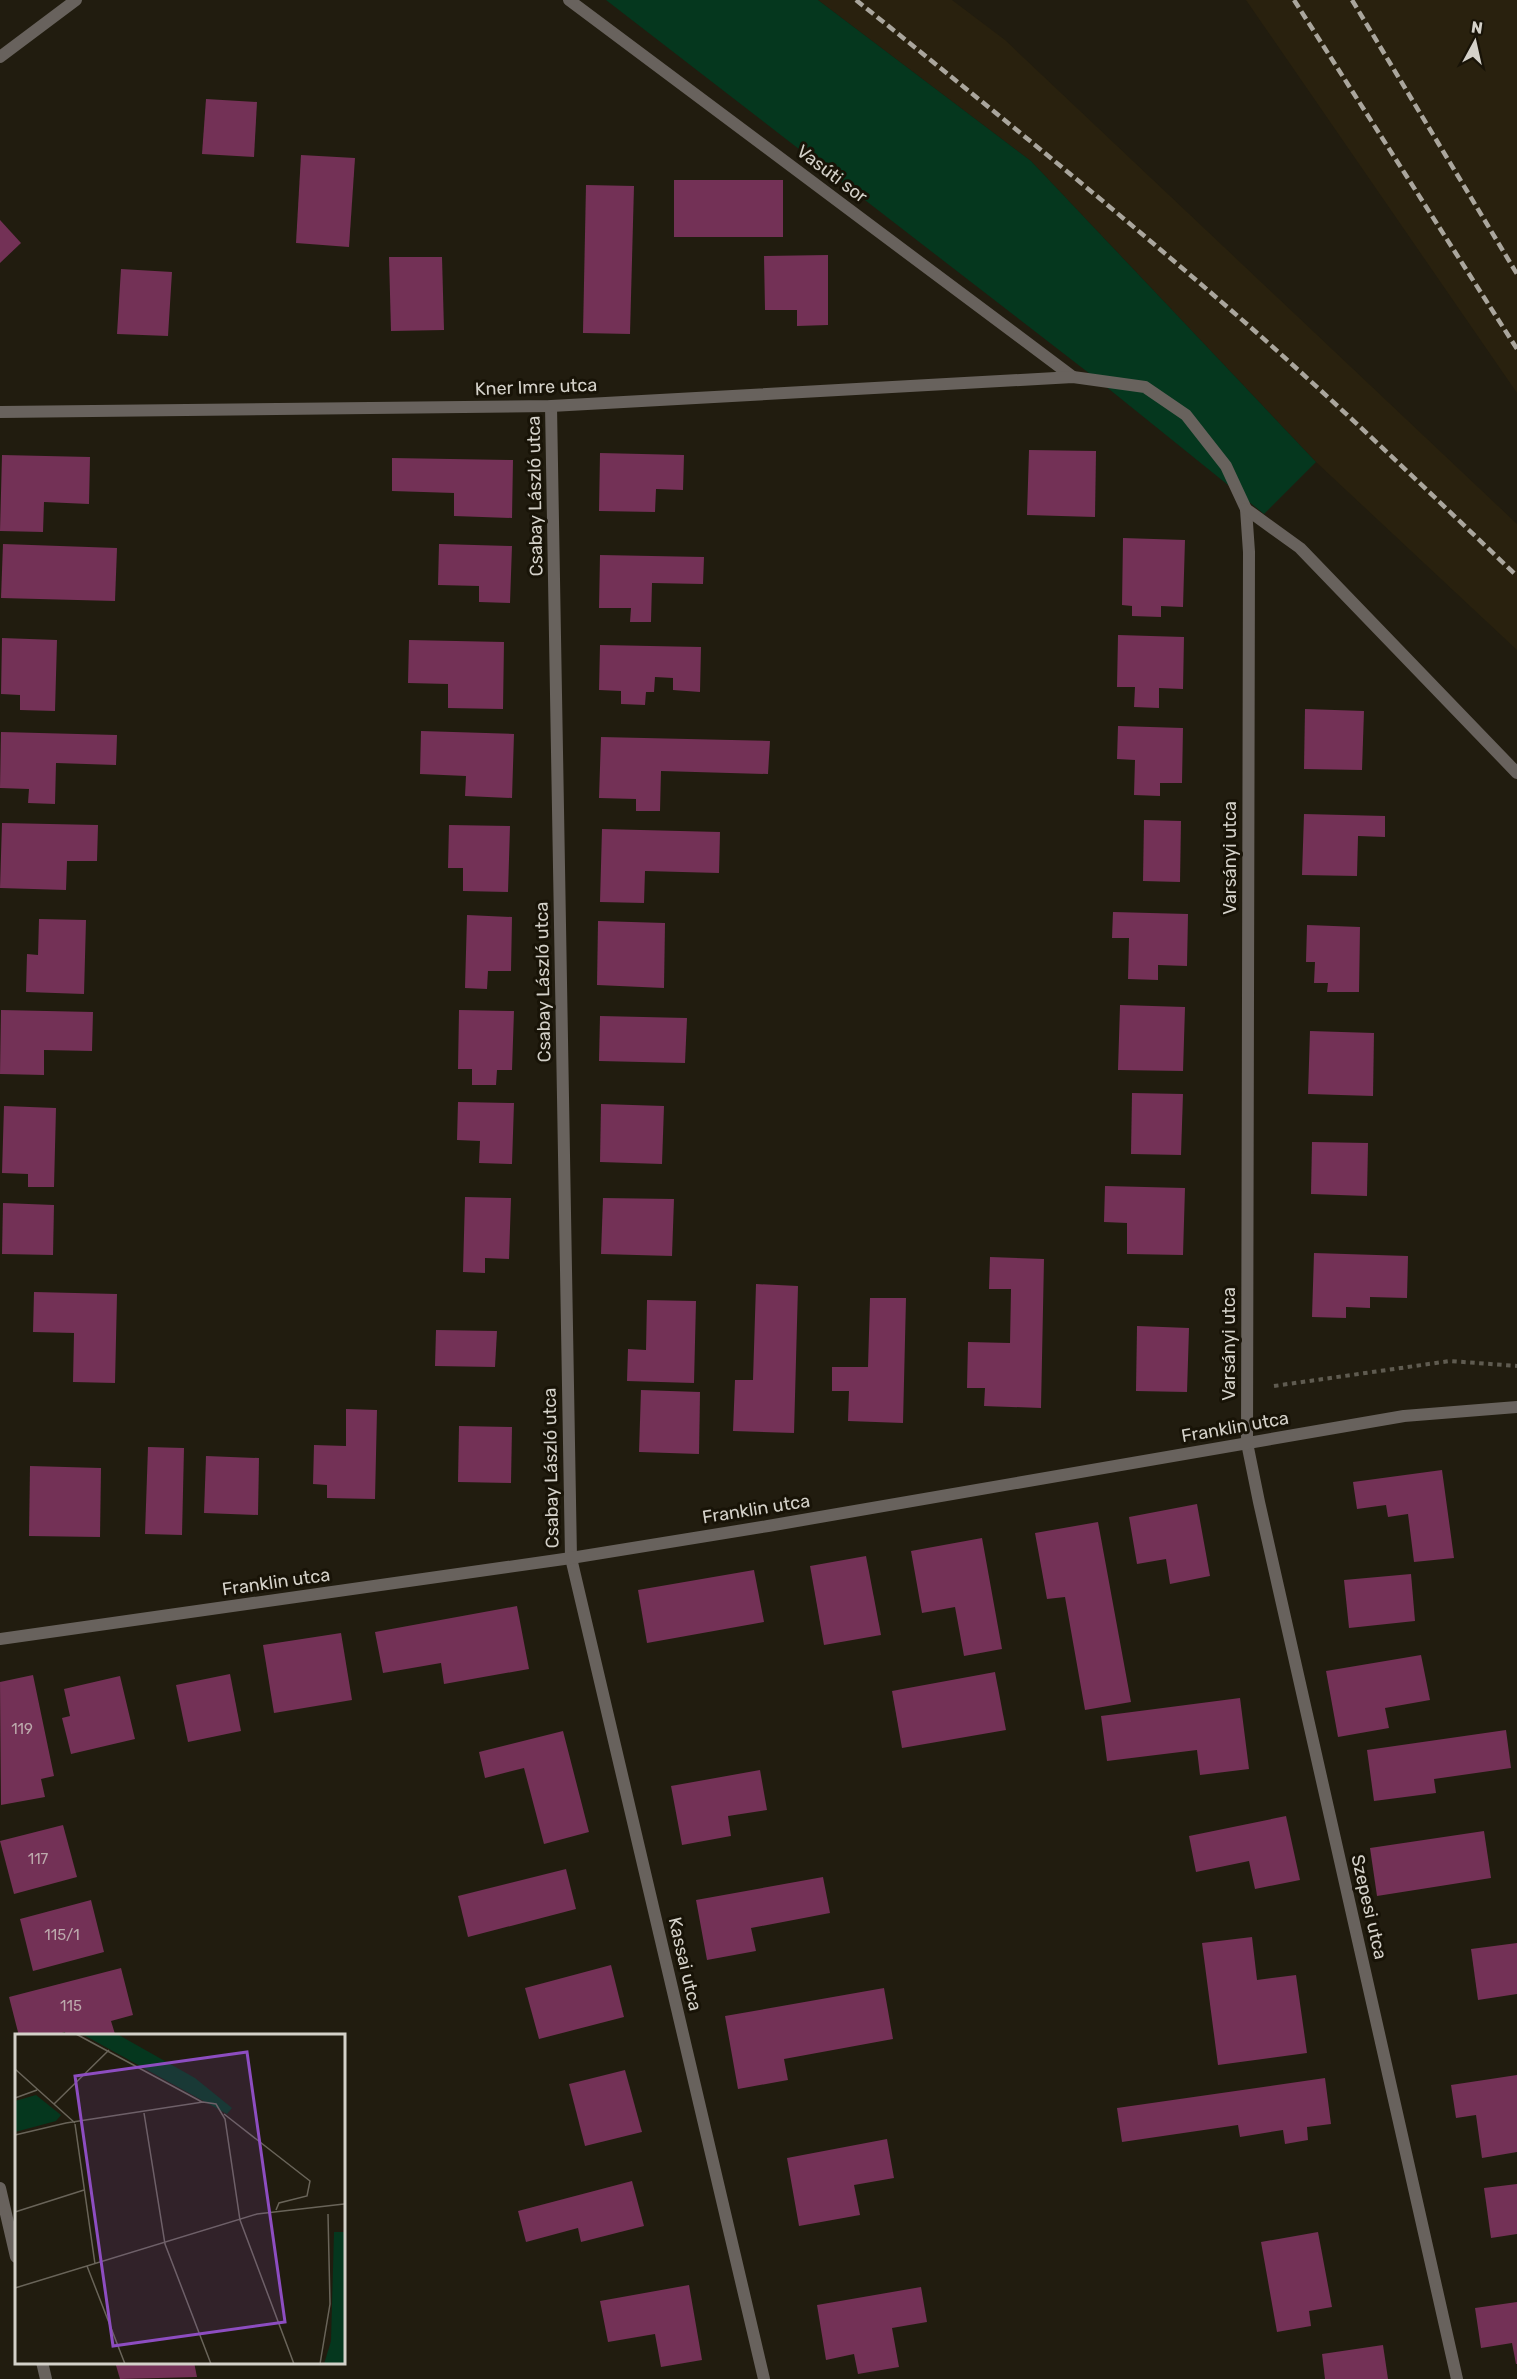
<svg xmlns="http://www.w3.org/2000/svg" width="1517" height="2379" font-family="Rubik,sans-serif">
<rect width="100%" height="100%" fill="#211c0f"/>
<g fill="#29210e">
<polygon points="818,0 952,0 1005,40 1517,524 1517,650 1316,462 1031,161"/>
<polygon points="1246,0 1517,0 1517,393"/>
</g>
<polygon fill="#05371e" points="606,0 818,0 1031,161 1316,462 1264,514 1094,377"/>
<g fill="#733156">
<polygon points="206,99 257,102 254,157 202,154"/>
<polygon points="301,155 355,158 349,247 296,243"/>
<rect x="674" y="180" width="109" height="57"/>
<polygon points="586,185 634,186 630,334 583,333"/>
<polygon points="0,220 21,243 0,263"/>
<polygon points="828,255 828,325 797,326 797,310 765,310 764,256"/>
<polygon points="389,257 442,257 444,330 391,331"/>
<polygon points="121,269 172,272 168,336 117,334"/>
<polygon points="1029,450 1096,451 1095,517 1027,515"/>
<polygon points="600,453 684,455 683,490 656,489 655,512 599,511"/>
<polygon points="2,455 90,457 89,504 44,502 43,532 0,531"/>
<polygon points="392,458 513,460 512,518 454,516 454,493 392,491"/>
<polygon points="1123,538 1185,540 1183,607 1161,606 1161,617 1132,616 1132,606 1122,605"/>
<polygon points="3,544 117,548 115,601 1,598"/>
<polygon points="439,544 512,546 510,603 479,602 479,586 438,585"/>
<polygon points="600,555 704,557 703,584 652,583 651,622 630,622 631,608 599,608"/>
<polygon points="1118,635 1184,637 1183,689 1159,688 1159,708 1134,707 1135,687 1117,687"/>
<polygon points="2,638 57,640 55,711 20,710 20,695 1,694"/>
<polygon points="409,640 504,642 503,709 448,708 448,684 408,683"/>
<polygon points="600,645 701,647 700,692 673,690 673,678 655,677 654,692 646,692 645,705 621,704 621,691 599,690"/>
<polygon points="1305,709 1364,711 1362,770 1304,769"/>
<polygon points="1118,726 1183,728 1182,783 1160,783 1160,796 1134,795 1135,760 1117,759"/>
<polygon points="421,731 514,734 512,798 465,796 466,776 420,774"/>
<polygon points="1,732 117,735 116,765 56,763 55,804 28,803 29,789 0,788"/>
<polygon points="601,737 770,741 768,774 661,771 660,811 636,811 636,799 599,798"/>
<polygon points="1304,814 1385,816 1385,837 1358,836 1357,876 1302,875"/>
<polygon points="1144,820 1181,821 1180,882 1143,881"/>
<polygon points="2,823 98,825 97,861 67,861 66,890 0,888"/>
<polygon points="449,825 510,826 508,892 463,891 463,868 448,868"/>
<polygon points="602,829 720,832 719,873 645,871 644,903 600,902"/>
<polygon points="1113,912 1188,914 1187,966 1158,965 1158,980 1128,979 1129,938 1112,938"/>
<polygon points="467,915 512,917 511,971 488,971 487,989 465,988"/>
<polygon points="39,919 86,920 84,994 26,992 27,954 38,955"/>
<polygon points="598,921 665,923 664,988 597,985"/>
<polygon points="1307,925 1360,927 1359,992 1327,992 1328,983 1314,983 1315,962 1306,962"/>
<polygon points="1120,1005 1185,1007 1183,1071 1118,1070"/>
<polygon points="1,1010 93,1012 92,1051 44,1050 44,1075 0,1074"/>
<polygon points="459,1010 514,1011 512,1070 497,1070 496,1085 472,1085 472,1069 458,1069"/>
<polygon points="600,1016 687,1018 685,1063 599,1061"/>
<polygon points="1310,1031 1374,1033 1373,1096 1308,1094"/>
<polygon points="1132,1093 1183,1094 1181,1155 1131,1154"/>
<polygon points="458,1102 514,1103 512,1164 479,1163 480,1141 457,1140"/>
<polygon points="601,1104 664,1106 662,1164 600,1162"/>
<polygon points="4,1106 56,1108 54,1187 28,1187 28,1174 2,1173"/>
<polygon points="1312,1142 1368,1143 1367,1196 1311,1194"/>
<polygon points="1105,1186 1185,1188 1183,1255 1127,1254 1127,1223 1104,1222"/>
<polygon points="465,1197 511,1198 509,1259 485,1258 485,1273 463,1272"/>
<polygon points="603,1198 674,1199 672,1256 601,1254"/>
<polygon points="3,1203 54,1205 53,1255 2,1254"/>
<polygon points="1314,1253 1408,1256 1407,1298 1370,1297 1370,1308 1346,1307 1346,1318 1312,1317"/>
<polygon points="990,1257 1044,1259 1041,1408 984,1406 985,1388 967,1388 968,1342 1010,1343 1011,1289 989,1289"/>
<polygon points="756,1284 798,1286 794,1433 733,1431 735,1380 753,1380"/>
<polygon points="34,1292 117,1294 115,1383 73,1382 74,1333 33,1332"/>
<polygon points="870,1298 906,1298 903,1423 848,1421 849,1391 832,1391 832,1367 868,1367"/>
<polygon points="647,1300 696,1301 694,1383 627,1381 628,1349 646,1350"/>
<polygon points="1137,1326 1189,1328 1187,1392 1136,1391"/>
<polygon points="436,1330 497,1331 495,1367 435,1366"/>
<polygon points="641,1390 700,1392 699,1454 639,1452"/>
<polygon points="346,1409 377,1410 375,1499 327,1498 327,1485 313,1484 314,1445 346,1446"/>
<polygon points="459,1426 512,1427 511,1483 458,1482"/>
<polygon points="148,1447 184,1448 182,1535 145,1534"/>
<polygon points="206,1456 259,1458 258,1515 204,1513"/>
<polygon points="30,1466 101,1468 100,1537 29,1536"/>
<polygon points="1442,1470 1454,1558 1414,1562 1408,1514 1388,1517 1386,1505 1357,1509 1353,1482"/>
<polygon points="1197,1504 1210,1576 1170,1584 1166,1559 1137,1564 1129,1517"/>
<polygon points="1098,1522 1131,1702 1085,1710 1065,1597 1047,1599 1035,1533"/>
<polygon points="982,1538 1002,1649 964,1656 955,1607 922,1613 911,1551"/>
<polygon points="866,1556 881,1635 824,1645 810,1566"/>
<polygon points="754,1570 764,1622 647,1643 638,1590"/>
<polygon points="1411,1574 1415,1621 1349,1628 1344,1580"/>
<polygon points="517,1606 529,1669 444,1684 441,1663 383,1673 375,1632"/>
<polygon points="341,1633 352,1700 274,1713 263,1645"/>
<polygon points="1421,1655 1430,1700 1385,1708 1389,1728 1338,1737 1326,1671"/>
<polygon points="995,1672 1006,1730 902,1748 892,1691"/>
<polygon points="230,1674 241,1731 188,1742 176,1685"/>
<polygon points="33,1675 54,1776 41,1779 45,1797 1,1805 0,1682"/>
<polygon points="120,1676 135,1739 71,1754 62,1718 70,1716 64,1689"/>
<polygon points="1240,1698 1249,1769 1200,1775 1197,1750 1107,1761 1101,1716"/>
<polygon points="1506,1730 1511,1768 1434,1779 1436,1793 1374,1801 1367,1750"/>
<polygon points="563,1731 589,1832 544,1844 524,1768 485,1778 479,1752"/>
<polygon points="760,1770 767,1810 728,1816 731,1836 682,1845 671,1786"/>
<polygon points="1286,1816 1300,1880 1255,1889 1249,1861 1196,1872 1189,1836"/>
<polygon points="63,1825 77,1877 14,1894 0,1841"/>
<polygon points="1484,1831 1491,1878 1377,1896 1370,1848"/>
<polygon points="566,1869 576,1909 468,1937 458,1896"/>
<polygon points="823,1877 830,1913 751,1928 756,1951 707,1960 696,1900"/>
<polygon points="91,1900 104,1952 33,1971 20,1919"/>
<polygon points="1252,1937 1257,1980 1296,1975 1307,2053 1218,2065 1202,1943"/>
<polygon points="1517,1943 1517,1994 1478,2000 1471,1949"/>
<polygon points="611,1965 624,2017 539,2039 525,1988"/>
<polygon points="121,1968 133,2015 111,2021 115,2034 66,2036 65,2032 52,2036 19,2036 9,1997"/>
<polygon points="884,1988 893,2039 784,2059 788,2080 738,2089 725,2016"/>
<polygon points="625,2070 642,2132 585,2146 569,2084"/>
<polygon points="1517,2075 1517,2152 1482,2158 1476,2115 1456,2118 1451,2085"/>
<polygon points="1325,2078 1331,2124 1307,2127 1308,2140 1285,2144 1283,2130 1240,2137 1238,2125 1122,2142 1117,2108"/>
<polygon points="887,2139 894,2178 854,2185 860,2215 799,2226 787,2158"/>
<polygon points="632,2181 644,2226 581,2242 578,2228 526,2242 518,2211"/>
<polygon points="1517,2184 1517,2234 1491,2238 1484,2188"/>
<polygon points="1318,2232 1332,2307 1309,2311 1311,2326 1277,2332 1261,2242"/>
<polygon points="689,2285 702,2360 661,2367 655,2334 608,2342 600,2301"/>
<polygon points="921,2287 927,2322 892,2328 899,2367 858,2374 854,2354 826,2360 817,2305"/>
<polygon points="1517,2302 1517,2364 1516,2364 1512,2343 1481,2348 1475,2308"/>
<polygon points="1383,2345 1388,2379 1325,2379 1322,2354"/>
<polygon points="115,2362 194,2362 197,2377 120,2379"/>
</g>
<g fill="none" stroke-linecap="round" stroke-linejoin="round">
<polyline stroke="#5f5b50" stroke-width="4" stroke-dasharray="4.5 4.5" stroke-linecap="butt" points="1274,1386 1450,1361 1517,1366"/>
<g stroke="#68625d" stroke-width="12">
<polyline points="569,0 1073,377"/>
<polyline points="0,57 76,0"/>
<polyline points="551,406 571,1558 764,2379"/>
<polyline points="0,412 551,406 1073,377 1145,387 1186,415 1226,466 1246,509 1249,552 1247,1443 1259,1502 1457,2379"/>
<polyline points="1246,509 1300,548 1517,773"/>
<polyline points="0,1639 571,1558 768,1526 1404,1416 1517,1407"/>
<polyline points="0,2188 16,2257"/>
<polyline points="42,2362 46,2379"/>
</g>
<g stroke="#aaa69d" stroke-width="4.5" stroke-dasharray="9 4.5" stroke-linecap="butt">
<path d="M 856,0 C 988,106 1120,213 1248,325 C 1340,406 1428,491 1517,576"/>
<polyline points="1294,0 1517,349"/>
<polyline points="1352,0 1517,274"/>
</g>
</g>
<g text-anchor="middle" stroke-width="6" stroke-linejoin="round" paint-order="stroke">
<g font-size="15" fill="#bca9ac">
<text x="22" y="1734">119</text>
<text x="38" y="1864">117</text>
<text x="62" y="1940">115/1</text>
<text x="71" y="2011">115</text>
</g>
<g font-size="18" fill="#d4d1c9" stroke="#181307">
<text transform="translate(832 174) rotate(37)" y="6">Vasúti sor</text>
<text transform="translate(536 387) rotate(-2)" y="6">Kner Imre utca</text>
<text transform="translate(535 496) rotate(-91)" y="6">Csabay László utca</text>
<text transform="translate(1230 858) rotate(-90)" y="6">Varsányi utca</text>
<text transform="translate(543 982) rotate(-91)" y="6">Csabay László utca</text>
<text transform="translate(1229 1344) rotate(-90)" y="6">Varsányi utca</text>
<text transform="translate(1235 1427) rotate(-10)" y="6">Franklin utca</text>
<text transform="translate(551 1468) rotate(-91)" y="6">Csabay László utca</text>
<text transform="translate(756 1509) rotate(-9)" y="6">Franklin utca</text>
<text transform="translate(276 1582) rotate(-8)" y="6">Franklin utca</text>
<text transform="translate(1369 1907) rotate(77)" y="6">Szepesi utca</text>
<text transform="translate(685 1964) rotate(77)" y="6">Kassai utca</text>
</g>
</g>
<g transform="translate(15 2034)">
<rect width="330" height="330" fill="#211c0f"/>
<path d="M 67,0 L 102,0 L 180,44 L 217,74 L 212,80 ZM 21,61 L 46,81 L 41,87 L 0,98 L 0,67 ZM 319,198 L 330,198 L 330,330 L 309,330 L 316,307 Z" fill="#05371e"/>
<path fill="none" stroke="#696459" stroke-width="1.5" d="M 61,0 L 187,68M 0,35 L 60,89M 0,64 L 22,56M 39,70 L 94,16M 129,79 L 150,210 L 196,330M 209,80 L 295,147 L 292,162 L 264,169 L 261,176M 60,90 L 80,230M 0,101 L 51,89 L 188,68 L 201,70 L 210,85 L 225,186 L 279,330M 0,178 L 69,156M 72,232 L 110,330M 0,254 L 242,180 L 329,170M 305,330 L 315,270 L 313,180"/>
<path fill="#8d4dc1" fill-opacity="0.15" stroke="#8d4dc1" stroke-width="3" d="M 232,18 L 270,288 L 98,312 L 60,42 Z"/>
<rect width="330" height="330" fill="none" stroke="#d4d1c9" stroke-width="3"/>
</g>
<g transform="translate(1475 42) rotate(8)" stroke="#181307" stroke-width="4.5" paint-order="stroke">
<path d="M0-4.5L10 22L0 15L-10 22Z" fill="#d4d1c9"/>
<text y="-9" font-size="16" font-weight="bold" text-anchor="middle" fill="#d4d1c9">N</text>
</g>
</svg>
